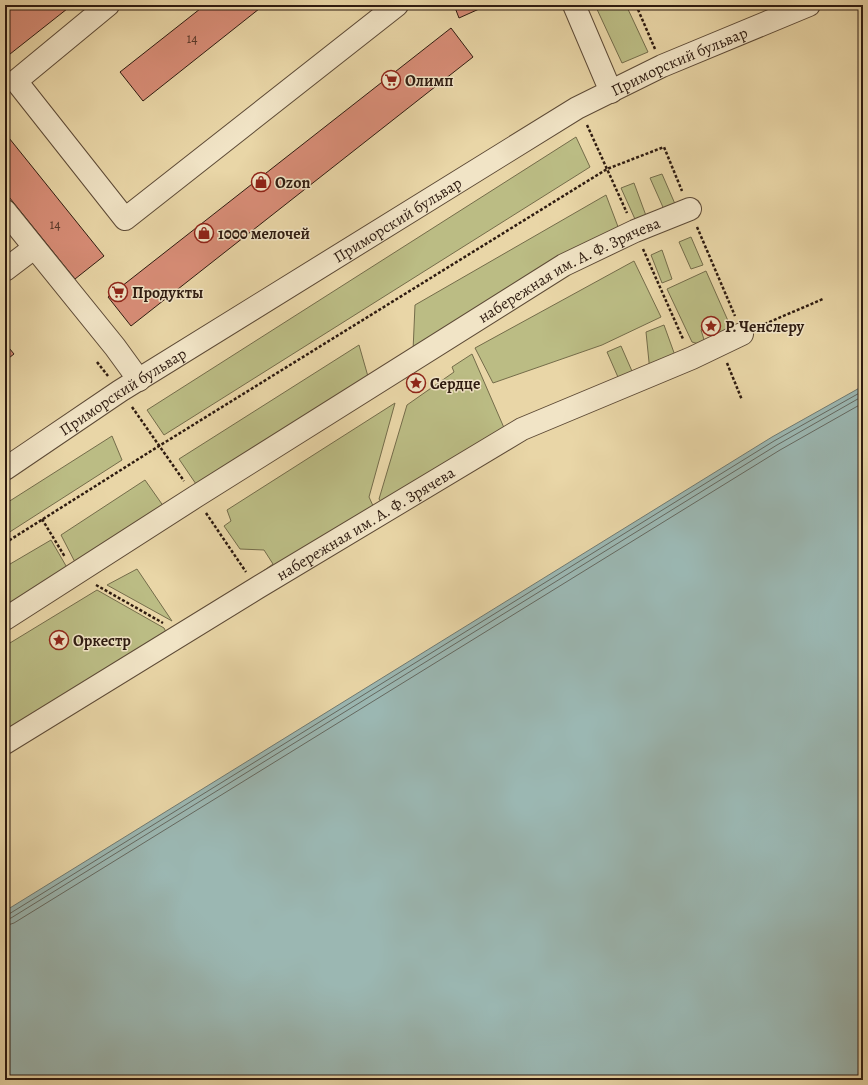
<svg xmlns="http://www.w3.org/2000/svg" width="868" height="1085" font-family="Alegreya,serif">
<rect width="100%" height="100%" fill="#e9d6a7"/>
<filter id="stains"><feTurbulence type="fractalNoise" baseFrequency=".005" numOctaves="4"/><feColorMatrix values="0 0 0 0 .2 0 0 0 0 .09 0 0 0 0 .02 0 0 0 .5 -.17"/></filter>
<radialGradient id="worn" r=".72"><stop offset=".6" stop-color="#630" stop-opacity="0"/><stop offset="1" stop-color="#630" stop-opacity=".3"/></radialGradient>
<g fill="#bbbc84" stroke="#746c4a">
<polygon points="595,5 626,5 648,52 622,63"/>
<polygon points="576,137 590,167 164,435 147,410"/>
<polygon points="662,174 682,220 670,223 650,178"/>
<polygon points="634,183 652,232 643,237 621,188"/>
<polygon points="606,195 620,232 413,351 415,305"/>
<polygon points="691,237 703,265 691,269 679,242"/>
<polygon points="662,250 672,279 662,283 651,255"/>
<polygon points="634,261 661,317 602,345 493,383 475,348"/>
<polygon points="706,271 729,323 721,339 712,322 701,330 706,346 692,342 667,289"/>
<polygon points="664,325 677,361 650,372 646,332"/>
<polygon points="359,345 369,380 198,487 179,459"/>
<polygon points="621,346 635,378 621,384 607,352"/>
<polygon points="472,354 508,437 387,510 379,499 407,405 454,372 452,367"/>
<polygon points="395,403 369,497 374,508 255,577 273,564 264,550 240,549 224,526 231,521 227,510"/>
<polygon points="112,436 122,460 5,535 5,504"/>
<polygon points="145,480 164,507 77,566 61,535"/>
<polygon points="51,540 69,571 5,612 5,567"/>
<polygon points="137,569 172,621 107,585"/>
<polygon points="97,590 164,628 169,638 5,738 5,718 8,692 5,679 5,646"/>
</g>
<polygon fill="#9bb7b2" stroke="#6f7971" points="863,386 863,1080 5,1080 5,911 772,437"/>
<g fill="none" stroke-linecap="round" stroke-linejoin="round">
<g stroke="#646961" stroke-width="1">
<polyline points="5,914 9,914 774,441 863,391"/>
<polyline points="5,920 11,918 777,445 863,396"/>
<polyline points="5,926 14,923 780,450 863,403"/>
</g>
</g>
<g fill="#d88d77" stroke="#2e1b10">
<polygon points="11,5 72,5 5,58 5,10"/>
<polygon points="205,5 264,5 143,101 120,72"/>
<polygon points="454,5 488,5 459,18"/>
<polygon points="451,28 473,57 131,326 108,297"/>
<polygon points="5,133 104,256 75,279 5,192"/>
<polygon points="5,343 14,354 5,361"/>
</g>
<g fill="none" stroke-linecap="round" stroke-linejoin="round">
<defs>
<g id="minor">
<polyline points="108,5 16,81 125,219 397,5"/>
<polyline points="574,5 611,92"/>
<polyline points="5,211 115,347 139,380"/>
<polyline points="5,270 34,248"/>
<path id="s1" d="M 5,469 L 120,391 L 577,108 L 662,66 L 809,5"/>
<path id="s2" d="M 5,619 L 195,497 L 564,265 L 635,231 L 690,209"/>
<path id="s3" d="M 5,743 L 257,588 L 522,429 L 692,358 L 742,334"/>
</g>
</defs>
<use href="#minor" stroke="#5d4a36" stroke-width="24"/>
<g stroke="#2e1b10" stroke-width="2.5" stroke-dasharray="3 2" stroke-linecap="butt">
<polyline points="636,5 655,49"/>
<polyline points="587,125 627,213"/>
<polyline points="697,227 735,316"/>
<polyline points="643,249 683,339"/>
<polyline points="760,326 823,299"/>
<polyline points="97,362 108,376"/>
<polyline points="727,363 742,400"/>
<polyline points="132,407 184,481"/>
<polyline points="206,513 246,572"/>
<polyline points="42,519 65,557"/>
<polyline points="5,543 159,446 607,169 664,147 682,191"/>
<polyline points="96,585 163,623"/>
</g>
<use href="#minor" stroke="#f1e4c6" stroke-width="22"/>
</g>
<defs>
<symbol id="supermarket-ring" viewBox="-11 -11 22 22"><circle r="9.5" fill="#f1e4c6" stroke="#8f2418" stroke-width="1.5"/><path d="M-6-5.5h2.5l.6 2H6L4.5 2H-2.5L-4.4-4H-6ZM-1.5 3.2a1.3 1.3 0 1 0 .1 0ZM3 3.2a1.3 1.3 0 1 0 .1 0Z" fill="#8f2418"/></symbol>
<symbol id="shop-ring" viewBox="-11 -11 22 22"><circle r="9.5" fill="#f1e4c6" stroke="#8f2418" stroke-width="1.5"/><path d="M-5-2.5h2.3a2.7 3.5 0 0 1 5.4 0H5L5.5 6h-11ZM-1.5-2.5h3a1.5 2.3 0 0 0-3 0Z" fill="#8f2418"/></symbol>
<symbol id="sight-ring" viewBox="-11 -11 22 22"><circle r="9.5" fill="#f1e4c6" stroke="#8f2418" stroke-width="1.5"/><path d="M0-6L1.8-2.2L6-1.7L2.9 1.2L3.7 5.4L0 3.3L-3.7 5.4L-2.9 1.2L-6-1.7L-1.8-2.2Z" fill="#8f2418"/></symbol>
</defs>
<g fill-rule="evenodd">
<use href="#supermarket-ring" x="380" y="69" width="22" height="22"/>
<use href="#shop-ring" x="250" y="171" width="22" height="22"/>
<use href="#shop-ring" x="193" y="222" width="22" height="22"/>
<use href="#supermarket-ring" x="107" y="281" width="22" height="22"/>
<use href="#sight-ring" x="700" y="315" width="22" height="22"/>
<use href="#sight-ring" x="405" y="372" width="22" height="22"/>
<use href="#sight-ring" x="48" y="629" width="22" height="22"/>
</g>
<g text-anchor="middle" stroke-width="3" stroke-linejoin="round" paint-order="stroke">
<g font-size="14" fill="#58382a">
<text x="192" y="43">14</text>
<text x="55" y="229">14</text>
</g>
<g font-size="16" fill="#2e1b10" stroke="#f1e4c6">
<text dy="6" stroke="none"><textPath href="#s1" startOffset="789">Приморский бульвар</textPath></text>
<text dy="6" stroke="none"><textPath href="#s1" startOffset="465">Приморский бульвар</textPath></text>
<text dy="6" stroke="none"><textPath href="#s2" startOffset="664">набережная им. А. Ф. Зрячева</textPath></text>
<text dy="6" stroke="none"><textPath href="#s1" startOffset="141">Приморский бульвар</textPath></text>
<text dy="6" stroke="none"><textPath href="#s3" startOffset="422">набережная им. А. Ф. Зрячева</textPath></text>
</g>
<g font-size="16" font-weight="bold" fill="#2e1b10" stroke="#f1e4c6" text-anchor="start">
<text x="405" y="86">Олимп</text>
<text x="275" y="188">Ozon</text>
<text x="218" y="239">1000 мелочей</text>
<text x="132" y="298">Продукты</text>
<text x="725" y="332">Р. Ченслеру</text>
<text x="430" y="389">Сердце</text>
<text x="73" y="646">Оркестр</text>
</g>
</g>
<rect width="868" height="1085" fill="none" stroke="#e9d6a7" stroke-width="20"/>
<rect x="6" y="6" width="856" height="1073" fill="none" stroke="#2e1b10" stroke-width="2"/>
<rect x="10" y="10" width="848" height="1065" fill="none" stroke="#2e1b10"/>
<rect width="100%" height="100%" filter="url(#stains)"/>
<rect width="100%" height="100%" fill="url(#worn)"/>
</svg>
